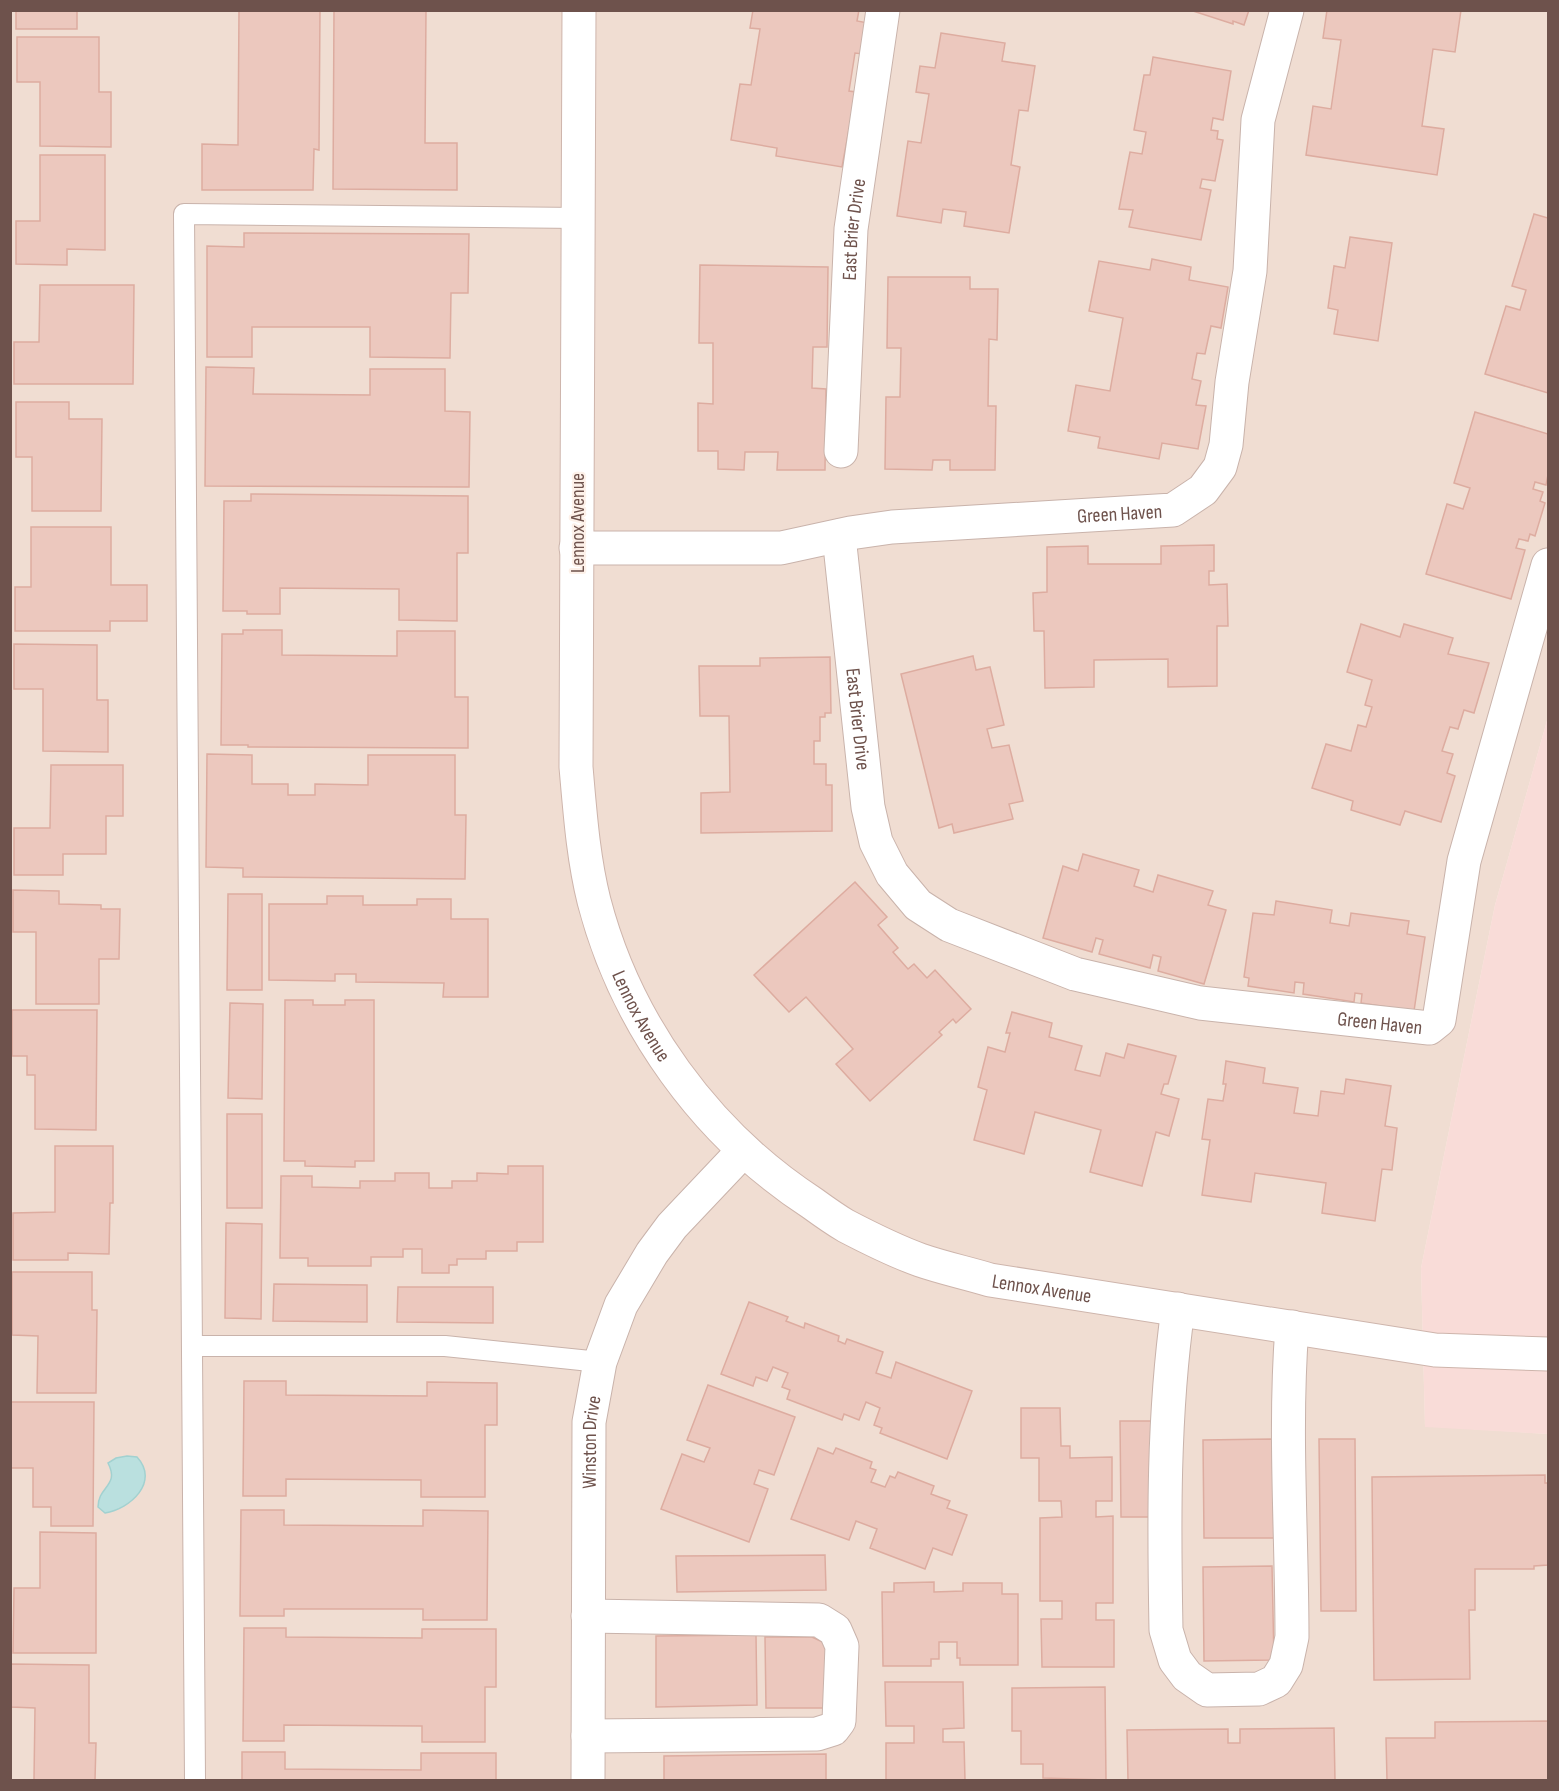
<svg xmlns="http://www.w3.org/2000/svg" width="1559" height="1791" font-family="'Sofia Sans Condensed',sans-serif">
<rect width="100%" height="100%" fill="#f9ede3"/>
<polygon fill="#f0ddd2" points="11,11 1548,11 1548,717 1495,905 1421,1268 1425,1426 1548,1434 1548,1780 11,1780"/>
<polygon fill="#f9dcd8" points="1548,717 1548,1434 1425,1427 1421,1268 1495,905"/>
<path fill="#bae0df" stroke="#a2d1d0" stroke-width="1.5" d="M 127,1456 L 137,1457 C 160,1482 130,1509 105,1513 L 98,1507 C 98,1486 120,1486 108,1463 L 116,1458 Z"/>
<g fill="#ecc8be" stroke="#ddaca0" stroke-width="1.5">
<rect x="16" y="10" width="61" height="19"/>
<polygon points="239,10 320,10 319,150 314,149 313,190 202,190 202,144 238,145"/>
<polygon points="334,10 426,10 425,143 457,143 457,190 333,189"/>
<polygon points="753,10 859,10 857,21 868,23 863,54 855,53 849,91 856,92 842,167 776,156 777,148 731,140 740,84 751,85 760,29 750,28"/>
<polygon points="1190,10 1249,10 1244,25 1233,21 1233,24"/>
<polygon points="1327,10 1461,10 1455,52 1433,49 1422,126 1444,129 1437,175 1306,155 1313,106 1331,109 1341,40 1323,38"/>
<polygon points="941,33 1005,43 1002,61 1035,66 1028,111 1019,110 1011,165 1020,167 1009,233 964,226 966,212 943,209 941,223 897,216 908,141 921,143 929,94 916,92 920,66 935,68"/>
<polygon points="17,37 99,37 99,92 111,92 111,147 40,146 40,82 17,82"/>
<polygon points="1153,57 1231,71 1223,120 1213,118 1211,130 1218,131 1217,139 1223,140 1215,181 1202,179 1200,188 1211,190 1201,240 1129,227 1133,210 1119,209 1130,152 1142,154 1146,132 1134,130 1144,75 1150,75"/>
<polygon points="40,155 105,155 105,250 67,249 67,265 16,264 16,221 40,221"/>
<polygon points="1534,214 1548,218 1548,393 1485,374 1506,306 1520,310 1526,290 1512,286"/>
<polygon points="244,233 469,234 468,293 451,293 450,358 370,357 370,327 252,327 252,357 207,357 207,246 244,247"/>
<polygon points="1350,237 1392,243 1378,341 1334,334 1338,310 1328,308 1334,266 1345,268"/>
<polygon points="1152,259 1191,267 1189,280 1228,287 1221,328 1211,326 1205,354 1197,353 1192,379 1201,381 1196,405 1206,406 1198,449 1162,443 1159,459 1098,448 1100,437 1068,431 1076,385 1110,391 1123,318 1089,311 1099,261 1150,270"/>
<polygon points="700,265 828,267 827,347 813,347 812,388 826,389 825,470 777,470 778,452 745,452 744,470 718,469 718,451 698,451 698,403 713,404 713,343 699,343"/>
<polygon points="888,277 970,277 970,289 998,289 997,340 989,339 988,406 996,406 995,470 950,470 950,460 933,460 932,470 885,469 886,397 900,397 901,348 887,348"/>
<polygon points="40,285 134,285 133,384 14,384 14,342 39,342"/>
<polygon points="206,367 254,368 253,394 370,395 370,369 445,369 445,411 470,412 469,487 205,486"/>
<polygon points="16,402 69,402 69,419 102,419 101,511 32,511 32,457 16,457"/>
<polygon points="1475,412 1548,434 1548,475 1546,485 1535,482 1533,489 1543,492 1540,501 1545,503 1535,536 1530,534 1528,541 1519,539 1516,548 1525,550 1511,599 1426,574 1447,504 1463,509 1470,488 1454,483"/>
<polygon points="251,494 468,496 468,553 457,553 457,621 399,620 399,589 280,588 280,614 247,614 247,611 223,611 224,501 251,501"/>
<polygon points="31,527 111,527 111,585 147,585 147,621 110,621 110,631 15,631 15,587 31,587"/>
<polygon points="1214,545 1214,571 1209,571 1209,585 1227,584 1228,626 1217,626 1217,686 1168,687 1168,659 1094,660 1094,687 1045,688 1044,631 1034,631 1033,593 1047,592 1047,547 1088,546 1088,564 1161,564 1161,546"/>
<polygon points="1361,624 1400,637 1404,624 1453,638 1448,654 1489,663 1474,713 1464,710 1458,729 1450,727 1442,751 1453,754 1447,773 1455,776 1441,822 1405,811 1400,825 1351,810 1353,801 1312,788 1326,744 1351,751 1358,725 1366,727 1372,707 1365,705 1372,680 1347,672"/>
<polygon points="243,630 282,630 282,655 397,656 397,631 455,631 455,697 468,697 468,748 248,747 248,745 221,745 222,634 243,634"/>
<polygon points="14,644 97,645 97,700 108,700 108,752 43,751 43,689 14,689"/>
<polygon points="973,656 976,670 990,667 1004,725 987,729 992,748 1009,745 1023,801 1009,804 1013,819 954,833 952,824 939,828 901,674"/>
<polygon points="830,657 831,713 825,713 825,717 820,717 820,741 814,741 814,764 826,764 826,785 832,785 832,831 701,833 701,793 730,792 729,716 700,716 699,666 760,666 760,658"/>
<polygon points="207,754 252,755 252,784 288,784 288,795 315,795 315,784 368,785 368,755 455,755 455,815 466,815 465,879 243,877 243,868 206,867"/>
<polygon points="51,765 123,765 123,816 106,816 106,854 63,854 63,875 14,875 14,828 50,828"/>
<polygon points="1083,854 1139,870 1134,886 1153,892 1158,875 1213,891 1208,905 1226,910 1204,984 1158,971 1161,957 1153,955 1150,968 1099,954 1103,940 1096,938 1092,952 1043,938 1063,866 1078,871"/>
<polygon points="855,882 887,917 878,925 898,948 893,952 908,969 914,964 927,978 935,970 971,1009 956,1023 953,1019 939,1032 942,1035 870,1101 836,1064 853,1049 806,997 789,1012 754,975"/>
<polygon points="13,890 59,891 59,904 101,905 101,909 120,909 119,959 99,959 99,1004 36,1004 36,932 13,932"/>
<polygon points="228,894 262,894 262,990 227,990"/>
<polygon points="327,896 363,896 363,905 417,905 417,899 451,899 451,919 488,919 488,997 443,997 444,983 356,982 356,974 335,974 335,981 269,980 269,904 327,904"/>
<polygon points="1276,901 1332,910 1330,923 1349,926 1351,913 1409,921 1407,934 1425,937 1414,1011 1361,1003 1362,994 1355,993 1354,1002 1303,994 1304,983 1295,982 1294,993 1248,986 1249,978 1244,977 1253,913 1274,915"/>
<polygon points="285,1000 313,1000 313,1005 345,1005 345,1000 374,1000 374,1161 355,1161 355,1167 305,1166 305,1161 284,1161"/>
<polygon points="230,1003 263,1004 262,1099 228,1098"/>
<polygon points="12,1010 97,1010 96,1130 35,1129 35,1075 27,1075 27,1056 12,1056"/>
<polygon points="1012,1012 1052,1023 1049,1037 1082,1046 1075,1070 1100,1076 1106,1053 1124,1058 1128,1044 1176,1056 1168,1084 1164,1084 1161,1094 1179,1099 1169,1136 1156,1132 1142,1186 1090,1172 1101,1130 1035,1112 1024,1154 974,1140 987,1090 978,1087 988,1047 1005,1052 1010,1033 1006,1033"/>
<polygon points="1226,1061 1265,1068 1263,1083 1298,1088 1294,1113 1318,1116 1321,1091 1344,1094 1346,1079 1391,1086 1385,1126 1397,1128 1392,1170 1382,1169 1375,1221 1322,1213 1326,1183 1255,1173 1251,1202 1202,1195 1210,1140 1202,1139 1208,1099 1223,1101 1226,1084 1223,1084"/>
<rect x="227" y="1114" width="35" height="94"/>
<polygon points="55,1146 113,1146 113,1203 110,1203 109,1254 68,1253 68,1260 13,1260 13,1213 55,1212"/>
<polygon points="508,1166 543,1166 543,1242 517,1242 517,1251 486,1251 486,1259 457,1259 457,1265 449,1265 449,1273 422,1273 422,1249 403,1249 403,1257 371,1257 371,1266 308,1266 308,1258 280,1258 281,1176 312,1176 312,1187 360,1188 360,1181 395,1181 395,1173 429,1173 429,1188 452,1188 452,1181 477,1181 477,1173 508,1174"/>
<polygon points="226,1223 262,1224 261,1319 225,1318"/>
<polygon points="12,1272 92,1272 92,1310 97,1310 96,1393 37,1393 38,1336 12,1335"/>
<polygon points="274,1284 367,1285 367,1322 273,1321"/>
<polygon points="398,1287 493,1287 493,1323 397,1322"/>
<polygon points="749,1302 788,1317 786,1321 804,1328 805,1323 839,1336 838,1341 845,1344 847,1339 883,1352 876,1373 891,1378 896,1362 972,1391 947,1459 880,1433 882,1428 874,1425 880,1408 866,1402 859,1420 844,1414 842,1420 787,1399 790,1390 782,1387 788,1373 773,1367 767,1381 756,1377 753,1386 721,1374"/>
<polygon points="244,1381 286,1381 286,1395 427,1396 427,1382 497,1383 497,1425 485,1425 485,1497 421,1497 421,1480 286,1479 286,1496 243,1496"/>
<polygon points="708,1385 795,1417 774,1475 759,1470 754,1484 768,1489 749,1542 661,1509 682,1454 704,1462 710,1448 687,1440"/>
<polygon points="10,1402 94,1402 93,1526 51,1526 51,1507 33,1507 33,1468 10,1468"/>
<polygon points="1021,1408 1060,1408 1061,1446 1070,1446 1070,1458 1112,1457 1112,1501 1096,1501 1096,1517 1113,1516 1113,1603 1096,1603 1096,1620 1114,1620 1114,1667 1042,1667 1041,1619 1062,1619 1062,1601 1040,1601 1040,1518 1062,1517 1061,1501 1039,1501 1039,1458 1021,1458"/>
<polygon points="1120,1421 1154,1421 1155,1517 1121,1517"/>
<polygon points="1272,1439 1274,1538 1204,1538 1203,1440"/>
<polygon points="1319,1439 1355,1439 1356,1611 1321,1611"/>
<polygon points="818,1448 833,1454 836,1448 872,1462 870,1468 876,1470 871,1482 885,1487 890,1476 895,1478 898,1472 934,1486 931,1494 950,1501 947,1508 967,1515 952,1555 933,1548 925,1569 870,1548 877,1529 856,1521 849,1540 791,1519"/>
<polygon points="1545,1475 1545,1483 1548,1483 1548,1565 1534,1566 1534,1569 1475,1569 1475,1610 1469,1610 1470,1679 1374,1680 1372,1477"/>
<polygon points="241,1510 284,1510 284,1525 423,1526 423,1510 488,1511 487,1620 423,1620 423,1609 284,1609 284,1616 240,1616"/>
<polygon points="40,1532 96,1533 96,1653 13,1653 14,1588 40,1588"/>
<polygon points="825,1555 826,1590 677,1592 676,1556"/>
<polygon points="1272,1566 1274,1660 1204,1661 1203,1567"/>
<polygon points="934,1582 934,1592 963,1591 963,1583 1002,1583 1002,1594 1018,1594 1018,1665 960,1665 960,1658 957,1658 957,1642 939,1642 939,1659 931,1659 931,1666 883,1666 882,1592 894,1592 894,1583"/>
<polygon points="244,1628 286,1628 286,1637 422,1638 422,1629 496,1629 496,1687 485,1687 485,1742 422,1742 422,1726 284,1725 284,1741 243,1741"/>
<polygon points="756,1635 757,1705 656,1707 656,1636"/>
<polygon points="765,1637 812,1637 829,1645 830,1708 766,1708"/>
<polygon points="11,1664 89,1665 89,1743 96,1743 95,1780 34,1780 35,1708 11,1707"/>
<polygon points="885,1682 963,1682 964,1728 943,1729 943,1742 964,1742 965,1780 886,1780 886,1743 914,1743 914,1726 886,1726"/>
<polygon points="1105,1687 1106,1780 1043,1778 1043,1764 1021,1764 1021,1731 1012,1731 1012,1688"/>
<polygon points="1548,1721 1548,1780 1387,1780 1386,1738 1435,1738 1435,1722"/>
<polygon points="1334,1728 1335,1780 1128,1780 1127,1730 1228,1729 1228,1743 1240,1743 1240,1729"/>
<polygon points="242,1752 285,1752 285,1769 421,1770 421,1753 496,1753 496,1780 242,1780"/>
<polygon points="826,1754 826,1780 664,1780 664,1756"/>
</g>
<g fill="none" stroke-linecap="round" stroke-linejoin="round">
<defs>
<g id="lane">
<polyline points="192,1346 445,1346 600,1362"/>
<polyline points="195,1780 184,214 579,218"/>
</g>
<g id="street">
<path id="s1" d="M 841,451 L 851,229 L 883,10"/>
<path id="s2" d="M 839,536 L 868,807 L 876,842 L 892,874 L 918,905 L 949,925 L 1075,974 L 1200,1003 L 1429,1028 L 1439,1020 L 1464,861 L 1548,565"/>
<path id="s3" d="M 576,548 L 781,548 L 850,533 L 892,527 L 1173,510 L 1203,490 L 1220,467 L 1226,445 L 1232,382 L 1250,271 L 1258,120 L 1287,10"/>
<path d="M 1178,1309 C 1163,1416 1164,1523 1166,1630 L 1175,1660 L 1187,1676 L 1207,1690 L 1259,1689 L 1276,1681 L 1286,1665 L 1292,1637 C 1292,1534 1284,1430 1292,1327"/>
<polyline points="588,1736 817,1734 833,1729 839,1721 842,1646 835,1630 819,1620 588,1616"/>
<path id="s4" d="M 588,1780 L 589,1422 L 600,1362 L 621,1305 L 652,1253 L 672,1226 L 743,1151"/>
</g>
<g id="secondary">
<path id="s5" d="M 579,10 L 576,767 C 580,812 583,857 594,901 C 626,1024 706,1134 812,1203 C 823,1211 834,1219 846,1226 C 869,1238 895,1251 920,1260 C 943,1268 967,1273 990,1280 L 1435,1350 L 1548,1354"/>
</g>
</defs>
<use href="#lane" stroke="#c9b3ab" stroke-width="22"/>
<use href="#street" stroke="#c9b3ab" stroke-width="35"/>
<use href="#secondary" stroke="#ceb5ac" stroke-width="35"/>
<use href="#lane" stroke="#fff" stroke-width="20"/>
<use href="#street" stroke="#fff" stroke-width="33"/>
<use href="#secondary" stroke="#fff" stroke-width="33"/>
</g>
<g text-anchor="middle" stroke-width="4.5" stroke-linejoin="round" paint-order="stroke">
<g font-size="20" fill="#6e524c" stroke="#fdf1e9">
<text dy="7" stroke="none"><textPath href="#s1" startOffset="222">East Brier Drive</textPath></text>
<text dy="7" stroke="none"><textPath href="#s3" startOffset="546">Green Haven</textPath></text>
<text transform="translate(577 523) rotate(-90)" y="7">Lennox Avenue</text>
<text dy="7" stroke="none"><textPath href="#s2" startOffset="184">East Brier Drive</textPath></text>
<text dy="7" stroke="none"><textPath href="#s5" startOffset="1017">Lennox Avenue</textPath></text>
<text dy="7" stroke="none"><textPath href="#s2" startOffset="866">Green Haven</textPath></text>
<text dy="7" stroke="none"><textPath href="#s5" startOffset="1521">Lennox Avenue</textPath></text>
<text dy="7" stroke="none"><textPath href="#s4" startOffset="338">Winston Drive</textPath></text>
</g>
</g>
<rect width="1559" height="1791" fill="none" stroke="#6e524c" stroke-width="24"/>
</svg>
